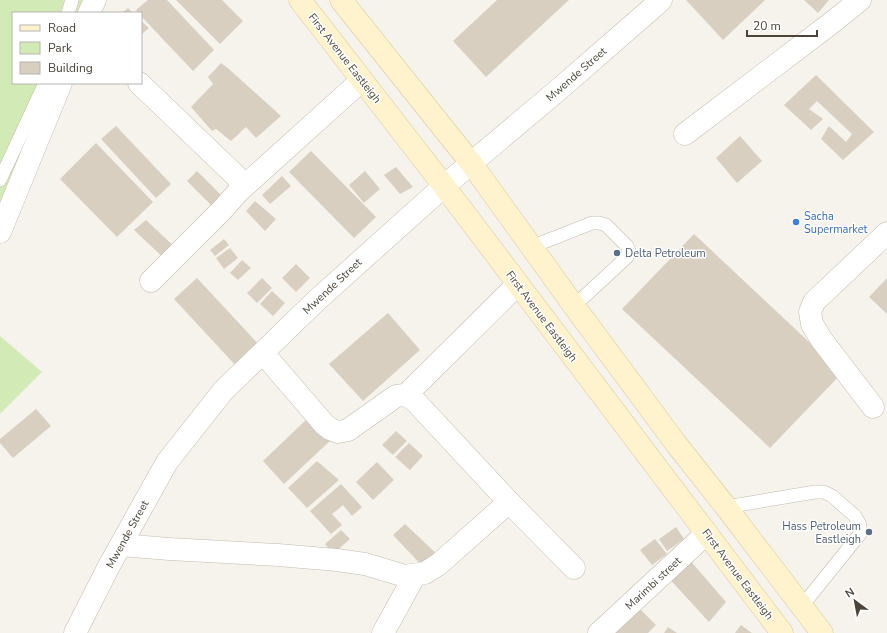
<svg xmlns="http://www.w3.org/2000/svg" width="887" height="633" font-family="'Nunito Sans',sans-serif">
<rect width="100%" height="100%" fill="#f6f3ec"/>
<g fill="#d2eab5">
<polygon points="0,0 87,0 82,13 13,13 13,83 54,83 0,206"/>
<polygon points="0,336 42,372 0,414"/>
</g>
<g fill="#d8cfc1">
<polygon points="148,0 167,0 214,50 193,71 141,16 141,13 138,13 136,10"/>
<polygon points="176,0 222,0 243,21 220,44"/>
<polygon points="497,0 569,0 486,77 453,41"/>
<polygon points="686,0 765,0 723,40"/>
<polygon points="804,0 829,0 818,13"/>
<polygon points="128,8 133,13 122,13"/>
<polygon points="141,21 149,28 141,35"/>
<polygon points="221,63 229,69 281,116 256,138 246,127 231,141 216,129 212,131 191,107 213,84 208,77"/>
<polygon points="816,75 874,132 843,160 821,139 829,126 846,142 852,134 817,101 809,109 823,119 811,130 784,105"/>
<polygon points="116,126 171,184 156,198 101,139"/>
<polygon points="740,136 762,161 737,183 716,158"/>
<polygon points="96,143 153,202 117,237 60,179"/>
<polygon points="311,151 376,217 354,238 289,172"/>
<polygon points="396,167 413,187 400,194 384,175"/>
<polygon points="197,171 227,201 217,211 187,181"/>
<polygon points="365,171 380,189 364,203 349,185"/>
<polygon points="282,176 291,186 270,204 262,195"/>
<polygon points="255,201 276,219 265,231 246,211"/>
<polygon points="146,220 179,251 168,262 134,230"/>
<polygon points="694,234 842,373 770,448 622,309"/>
<polygon points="224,239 229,245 215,256 210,250"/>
<polygon points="230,248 238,258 224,269 216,258"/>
<polygon points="242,260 251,268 238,280 230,273"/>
<polygon points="296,264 310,278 296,292 282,278"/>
<polygon points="197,278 261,347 238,368 174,299"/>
<polygon points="262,278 272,288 257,303 247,293"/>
<polygon points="887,278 887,314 869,297"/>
<polygon points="272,291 285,303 273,316 260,304"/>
<polygon points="388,313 420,350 363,401 329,364"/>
<polygon points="36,409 51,426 13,458 0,443 0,439"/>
<polygon points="310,416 332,439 284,484 263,461"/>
<polygon points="396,431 407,441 393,455 382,445"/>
<polygon points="409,443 423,456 410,470 395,457"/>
<polygon points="317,461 339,480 307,508 288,488"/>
<polygon points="377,462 394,480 373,500 356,482"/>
<polygon points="341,484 362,507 352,516 343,505 332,514 342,525 331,534 310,511"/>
<polygon points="405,524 440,557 426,570 393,535"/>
<polygon points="676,527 684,539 667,551 659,539"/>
<polygon points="341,530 350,539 333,554 325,544"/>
<polygon points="655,539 667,554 652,565 640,550"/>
<polygon points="688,558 726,602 709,622 665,574"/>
<polygon points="634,603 656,625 648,633 603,633"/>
<polygon points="741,625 752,633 735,633"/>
<polygon points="668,627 677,633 664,633"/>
</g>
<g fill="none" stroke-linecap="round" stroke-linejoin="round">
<defs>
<g id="lane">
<polyline points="68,13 72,0"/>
<polyline points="0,180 45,83"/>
<polyline points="531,247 592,223 599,223 606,225 627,246 629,251 627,257 574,306"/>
<polyline points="726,507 815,492 824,492 832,496 855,516 860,525 860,534 802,606"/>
</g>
<g id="street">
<polyline points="89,13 95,0"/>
<path d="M 139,83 L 236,176 C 240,181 241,184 239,191 L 222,210 L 151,281"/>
<polyline points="685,134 834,21 860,0"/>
<polyline points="239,191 362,80"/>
<polyline points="0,232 61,83"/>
<polyline points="263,353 324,424 330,429 338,432 348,430 396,396 406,395 415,401 509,502"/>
<polyline points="406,395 518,284"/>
<polyline points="873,407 821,339 812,324 810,312 814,302 887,233"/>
<polyline points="121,545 169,549 278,555 337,560 365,564 405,576 425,573 439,564 509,502 574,568"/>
<polyline points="75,633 109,566 167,462 223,391 317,300 444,186 557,91 650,10 661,0"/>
<polyline points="383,633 415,575"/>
<polyline points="599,633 707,533"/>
</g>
<g id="secondary">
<polyline points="300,0 444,186 782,633"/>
<polyline points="341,0 471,163 574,306 677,445 726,507 822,633"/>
</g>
</defs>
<use href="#lane" stroke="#c2bbae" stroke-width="14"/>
<use href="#street" stroke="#c2bbae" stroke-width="23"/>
<use href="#secondary" stroke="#d6c79b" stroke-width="23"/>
<use href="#lane" stroke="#fff" stroke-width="13"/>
<use href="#street" stroke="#fff" stroke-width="22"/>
<use href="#secondary" stroke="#fff3cd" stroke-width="22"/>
</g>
<circle fill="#3f7fe0" stroke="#fff" stroke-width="1.5" cx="796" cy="222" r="4"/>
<g fill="#5c6f8a" stroke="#fff" stroke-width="1.5">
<circle cx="617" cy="253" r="4"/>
<circle cx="869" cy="532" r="4"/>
</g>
<g text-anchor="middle" stroke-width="3" stroke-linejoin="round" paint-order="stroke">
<g font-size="11" fill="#4b4439" stroke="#fff">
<text transform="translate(345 58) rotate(52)" y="4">First Avenue Eastleigh</text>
<text transform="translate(576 74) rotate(-41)" y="4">Mwende Street</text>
<text transform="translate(332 286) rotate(-43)" y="4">Mwende Street</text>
<text transform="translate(542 316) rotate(53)" y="4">First Avenue Eastleigh</text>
<text transform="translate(127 534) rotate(-61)" y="4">Mwende Street</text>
<text transform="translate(738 574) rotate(53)" y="4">First Avenue Eastleigh</text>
<text transform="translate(653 583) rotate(-43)" y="4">Marimbi street</text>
</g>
<g font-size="11" fill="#366cbe" stroke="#fff" text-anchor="start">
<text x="804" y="220">Sacha<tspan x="804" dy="13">Supermarket</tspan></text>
</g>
<g font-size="11" fill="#4e5e75" stroke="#fff" text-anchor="start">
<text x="625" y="257">Delta Petroleum</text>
<text x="861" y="530" text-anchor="end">Hass Petroleum<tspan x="861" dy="13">Eastleigh</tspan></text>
</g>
</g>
<rect x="12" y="12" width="130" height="72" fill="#ffffff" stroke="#b7b4b0"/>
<rect x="20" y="25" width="20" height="6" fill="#fff3cd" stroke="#b7b4b0"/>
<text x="48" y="32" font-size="12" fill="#4b4439">Road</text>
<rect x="20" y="42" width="20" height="12" fill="#d2eab5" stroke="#b7b4b0"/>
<text x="48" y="52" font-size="12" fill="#4b4439">Park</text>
<rect x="20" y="62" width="20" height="12" fill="#d8cfc1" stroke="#b7b4b0"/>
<text x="48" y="72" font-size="12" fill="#4b4439">Building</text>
<g transform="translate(855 601) rotate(328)" stroke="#ffffff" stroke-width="3" paint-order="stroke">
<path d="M0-3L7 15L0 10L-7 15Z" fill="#4b4439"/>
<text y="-6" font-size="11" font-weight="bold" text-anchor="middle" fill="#4b4439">N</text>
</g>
<path d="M747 30v6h70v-6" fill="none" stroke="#4b4439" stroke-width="2"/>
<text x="753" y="30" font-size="12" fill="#4b4439" stroke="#ffffff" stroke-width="3" paint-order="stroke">20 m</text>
</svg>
